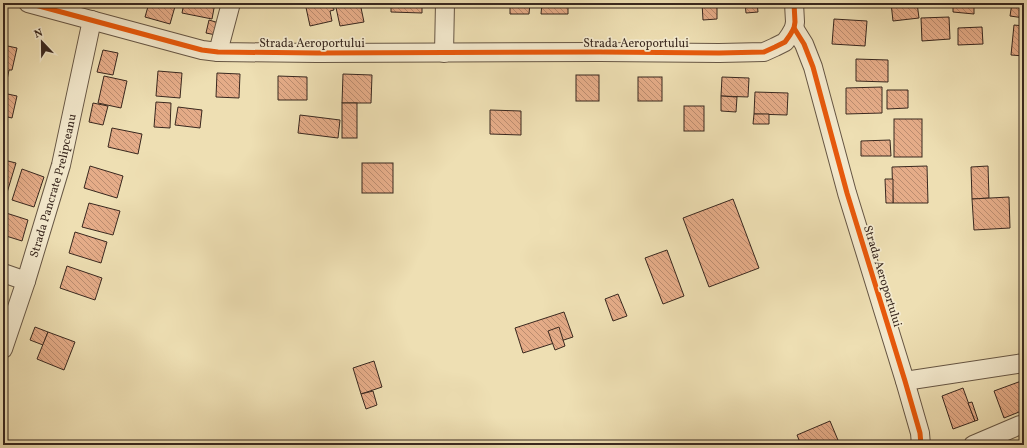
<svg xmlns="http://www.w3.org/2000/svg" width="1027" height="448" font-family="Vollkorn,serif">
<defs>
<pattern id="building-back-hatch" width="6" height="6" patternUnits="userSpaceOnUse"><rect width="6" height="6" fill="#e5ac88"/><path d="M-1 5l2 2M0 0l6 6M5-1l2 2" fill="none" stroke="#bb8c6f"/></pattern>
</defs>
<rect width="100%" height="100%" fill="#eedfb3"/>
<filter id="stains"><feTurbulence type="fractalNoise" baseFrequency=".005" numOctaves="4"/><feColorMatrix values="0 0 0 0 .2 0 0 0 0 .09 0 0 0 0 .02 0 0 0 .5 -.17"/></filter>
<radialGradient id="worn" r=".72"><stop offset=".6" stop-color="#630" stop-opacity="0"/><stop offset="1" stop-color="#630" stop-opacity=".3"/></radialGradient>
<g fill="url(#building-back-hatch)" stroke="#39281f">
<polygon points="149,3 176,3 170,24 145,17"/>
<polygon points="184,3 215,3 212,19 182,13"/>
<polygon points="305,3 333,3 334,10 330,11 332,21 310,26"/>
<polygon points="335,3 360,3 364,22 340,26"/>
<polygon points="371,3 386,3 386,4 371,5"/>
<polygon points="391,3 422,3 422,13 391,12"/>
<polygon points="510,3 530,3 529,14 510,14"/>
<polygon points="542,3 568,3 568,14 541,14"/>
<polygon points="702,3 717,3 717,19 703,20"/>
<polygon points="745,3 757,3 758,12 746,13"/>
<polygon points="891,3 917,3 919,18 893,21"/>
<polygon points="921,3 938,3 938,4 922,5"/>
<polygon points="953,3 974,3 974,14 953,12"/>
<polygon points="1012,3 1024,3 1024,18 1010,16"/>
<polygon points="949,17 950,39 922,41 921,18"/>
<polygon points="834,19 867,21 865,46 832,44"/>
<polygon points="209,20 219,23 216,35 206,33"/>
<polygon points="1014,25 1024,26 1024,56 1011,55"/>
<polygon points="982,27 983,44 958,45 958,28"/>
<polygon points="3,45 17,48 12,70 9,70 7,80 3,79"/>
<polygon points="103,50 118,53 113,75 97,72"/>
<polygon points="856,59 888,60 888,82 856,81"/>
<polygon points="158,71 182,73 180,98 156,96"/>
<polygon points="217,73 240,74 239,98 216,97"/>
<polygon points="343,74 372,75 371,103 342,103"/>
<rect x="576" y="75" width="23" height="26"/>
<polygon points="104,76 127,81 121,108 98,103"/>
<polygon points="278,76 307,77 307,100 278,100"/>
<rect x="638" y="77" width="24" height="24"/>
<polygon points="722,77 749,78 748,97 721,96"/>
<polygon points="882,87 882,113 846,114 846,88"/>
<polygon points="887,90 908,90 908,108 887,109"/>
<polygon points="755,92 788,93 787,115 754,114"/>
<polygon points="3,93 17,96 12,118 3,116"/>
<polygon points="721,96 737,97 736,112 721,111"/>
<polygon points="156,102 171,103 170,128 154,127"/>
<polygon points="93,103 108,106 103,125 89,122"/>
<rect x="342" y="103" width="15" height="35"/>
<rect x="684" y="106" width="20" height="25"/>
<polygon points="178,107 202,110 200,128 175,125"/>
<polygon points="490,110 521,111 521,135 490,134"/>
<polygon points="754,114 769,114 769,124 753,124"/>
<polygon points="300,115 340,120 338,138 298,133"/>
<rect x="894" y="119" width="28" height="38"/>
<polygon points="112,128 142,134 138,154 108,147"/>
<polygon points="890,140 891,156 861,156 861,141"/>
<polygon points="4,160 16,163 3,206 3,161"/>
<rect x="362" y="163" width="31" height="30"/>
<polygon points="90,166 123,176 117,198 84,188"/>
<polygon points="927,166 928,203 893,203 892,167"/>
<polygon points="988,166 989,198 972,199 971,167"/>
<polygon points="22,169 44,177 34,207 12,200"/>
<polygon points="885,179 893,179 893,203 886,203"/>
<polygon points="1009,197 1010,228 974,230 972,199"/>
<polygon points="733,199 759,268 709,287 683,218"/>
<polygon points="89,203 120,211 113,235 82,227"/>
<polygon points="3,212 28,220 22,241 3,235"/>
<polygon points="1022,218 1024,218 1024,229 1023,229"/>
<polygon points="1023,229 1024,229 1024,252"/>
<polygon points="75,232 107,242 101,263 69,253"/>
<polygon points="667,250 684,296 663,304 645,258"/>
<polygon points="67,266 102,278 95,300 60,288"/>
<polygon points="618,294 627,316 613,321 605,299"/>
<polygon points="564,312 573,337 523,353 515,328"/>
<polygon points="35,327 48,332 43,345 30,340"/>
<polygon points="559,327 565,346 555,350 548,331"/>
<polygon points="48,332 75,342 64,370 37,359"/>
<polygon points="374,361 382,387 361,394 353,368"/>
<polygon points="1024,380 1024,410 1004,418 994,391"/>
<polygon points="963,388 975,421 953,429 942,396"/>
<polygon points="373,391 377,405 366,409 361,394"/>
<polygon points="972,402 978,420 975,421 968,403"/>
<polygon points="830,421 840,445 801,445 797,435"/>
</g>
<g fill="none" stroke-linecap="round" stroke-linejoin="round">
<defs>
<g id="minor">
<polyline points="28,3 187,46 202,50 218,52 317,53 600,52 719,53 764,52 775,47 785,42 790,35 794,28 795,22 794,3"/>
<polyline points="794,28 804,44 813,67 847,193 905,381 920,433 921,445"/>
<polyline points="218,52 231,3"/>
<polyline points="444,53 445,3"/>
<polyline points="3,273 26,281"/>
<path id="s1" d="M 3,349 L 26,281 L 61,165 L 92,20"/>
<polyline points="905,381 1024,363"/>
<polyline points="973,445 1020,425"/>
</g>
</defs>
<use href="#minor" stroke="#665644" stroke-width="20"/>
<use href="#minor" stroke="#f4eace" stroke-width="18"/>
<defs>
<g id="cycleway">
<polyline points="28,3 187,46 202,50 218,52 317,53 600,52 719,53 764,52 775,47 785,42 790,35 794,28 795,22 794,3"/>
<polyline points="794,28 804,44 813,67 847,193 905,381 920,433 921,445"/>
</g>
</defs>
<use href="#cycleway" stroke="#f4eace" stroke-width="8"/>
<use href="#cycleway" stroke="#e8590c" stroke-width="5"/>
</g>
<g text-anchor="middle" stroke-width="3.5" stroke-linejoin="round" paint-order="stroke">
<g font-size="12" fill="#39281f" stroke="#f4eace">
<text x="312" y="47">Strada Aeroportului</text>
<text x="636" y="47">Strada Aeroportului</text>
<text dy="4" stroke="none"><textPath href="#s1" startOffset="171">Strada Pancrate Prelipceanu</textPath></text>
<text transform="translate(883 276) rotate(73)" y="4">Strada Aeroportului</text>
</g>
</g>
<rect width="1027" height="448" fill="none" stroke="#eedfb3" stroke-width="16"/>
<rect x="4" y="4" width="1019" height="440" fill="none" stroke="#39281f" stroke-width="2"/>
<rect x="8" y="8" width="1011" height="432" fill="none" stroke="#39281f"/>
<g transform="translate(42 42) rotate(338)" stroke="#f4eace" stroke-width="3" paint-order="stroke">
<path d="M0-3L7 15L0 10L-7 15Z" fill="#39281f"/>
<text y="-6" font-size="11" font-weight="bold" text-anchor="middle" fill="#39281f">N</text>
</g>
<rect width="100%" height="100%" filter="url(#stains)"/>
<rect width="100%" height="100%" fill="url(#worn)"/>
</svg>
